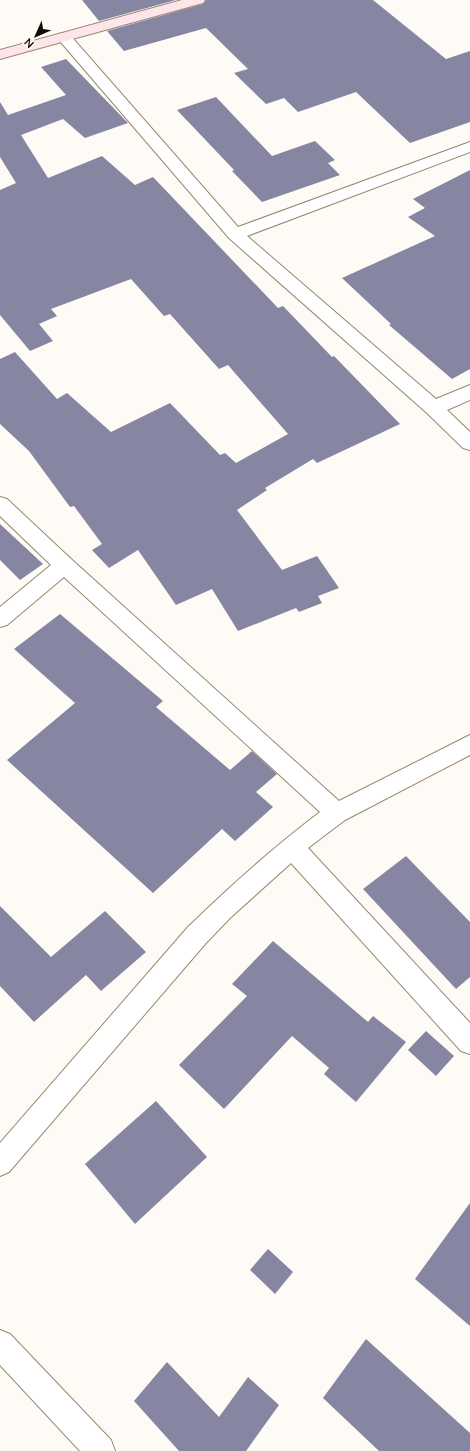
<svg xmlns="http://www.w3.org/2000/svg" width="470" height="1451" font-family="'Nunito Sans',sans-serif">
<rect width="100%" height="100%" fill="#fefaf5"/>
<g fill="#8686a2">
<polygon points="82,0 176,0 99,21"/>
<polygon points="206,0 373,0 446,59 470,51 470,122 410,143 356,92 298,112 284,98 266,104 234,73 248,69 206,28 124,51 107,31 203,4"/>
<polygon points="66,59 128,123 85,138 63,119 21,135 48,178 102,156 135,185 153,177 278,308 283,306 332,357 334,356 400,424 317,463 313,459 265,488 267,490 237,510 282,570 317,556 339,588 318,596 322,603 299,612 296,608 238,631 212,589 176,605 138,550 109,568 92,550 102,544 74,506 70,507 29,451 0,424 0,359 15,352 57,399 67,393 111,432 170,403 220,455 225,453 236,463 288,434 228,365 219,369 170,314 164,316 131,279 51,309 57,316 39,324 53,341 30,351 0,315 0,190 16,183 0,157 0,102 8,115 66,95 41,67"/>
<polygon points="216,97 272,156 315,141 335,160 328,163 340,175 262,202 232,171 234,170 177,110"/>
<polygon points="470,170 470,369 452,379 389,325 391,324 342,278 435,236 408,217 425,208 413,199"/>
<polygon points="0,524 43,564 20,580 0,560"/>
<polygon points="60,614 163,701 156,707 230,770 252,751 277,774 256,792 273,807 235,841 222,829 153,893 7,760 75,703 14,649"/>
<polygon points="406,856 470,922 470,977 456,989 363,889"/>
<polygon points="0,906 51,957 105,911 146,952 101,991 86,975 34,1022 0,986"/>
<polygon points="273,941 368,1022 373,1016 406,1042 356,1102 324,1074 329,1068 292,1036 224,1109 179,1065 247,996 232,984"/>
<polygon points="426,1031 454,1056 436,1076 408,1050"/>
<polygon points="156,1101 207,1157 135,1224 85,1164"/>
<polygon points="470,1203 470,1326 415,1279"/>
<polygon points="268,1249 293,1272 275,1294 250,1270"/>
<polygon points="366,1339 470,1433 470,1451 379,1451 323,1398"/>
<polygon points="167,1362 219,1417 248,1377 279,1405 246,1451 179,1451 134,1401"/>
</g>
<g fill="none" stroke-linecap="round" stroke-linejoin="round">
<defs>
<g id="street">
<polygon points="64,33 69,34 238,227 470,142 470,152 247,236 436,399 470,385 470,400 447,410 470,432 470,450 463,448 427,413 229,238 59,40 57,37 59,34"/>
<path d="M 0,497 L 7,499 L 71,559 L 339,801 L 470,735 L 470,755 L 345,820 L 308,848 L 470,1023 L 470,1054 L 461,1051 L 291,863 L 230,918 L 206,943 L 9,1172 L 0,1176 L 0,1143 L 188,927 C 230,886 274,847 320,812 L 64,577 L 7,625 L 0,627 L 0,607 L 51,565 L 0,516 Z"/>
<polygon points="0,1330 10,1334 111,1440 115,1451 80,1451 0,1365"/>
</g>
<polygon id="secondary" points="182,0 205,0 203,3 0,59 0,50"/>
</defs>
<use href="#street" stroke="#98886e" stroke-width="2"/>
<use href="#secondary" stroke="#98886e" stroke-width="2"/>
<use href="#street" fill="#fff" fill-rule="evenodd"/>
<use href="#secondary" fill="#fee5ec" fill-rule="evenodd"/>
</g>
<g transform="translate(36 36) rotate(225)" stroke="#fefaf5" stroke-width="3" paint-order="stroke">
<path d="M0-3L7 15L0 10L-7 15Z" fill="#110b03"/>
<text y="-6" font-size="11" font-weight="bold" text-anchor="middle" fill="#110b03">N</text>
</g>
</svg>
